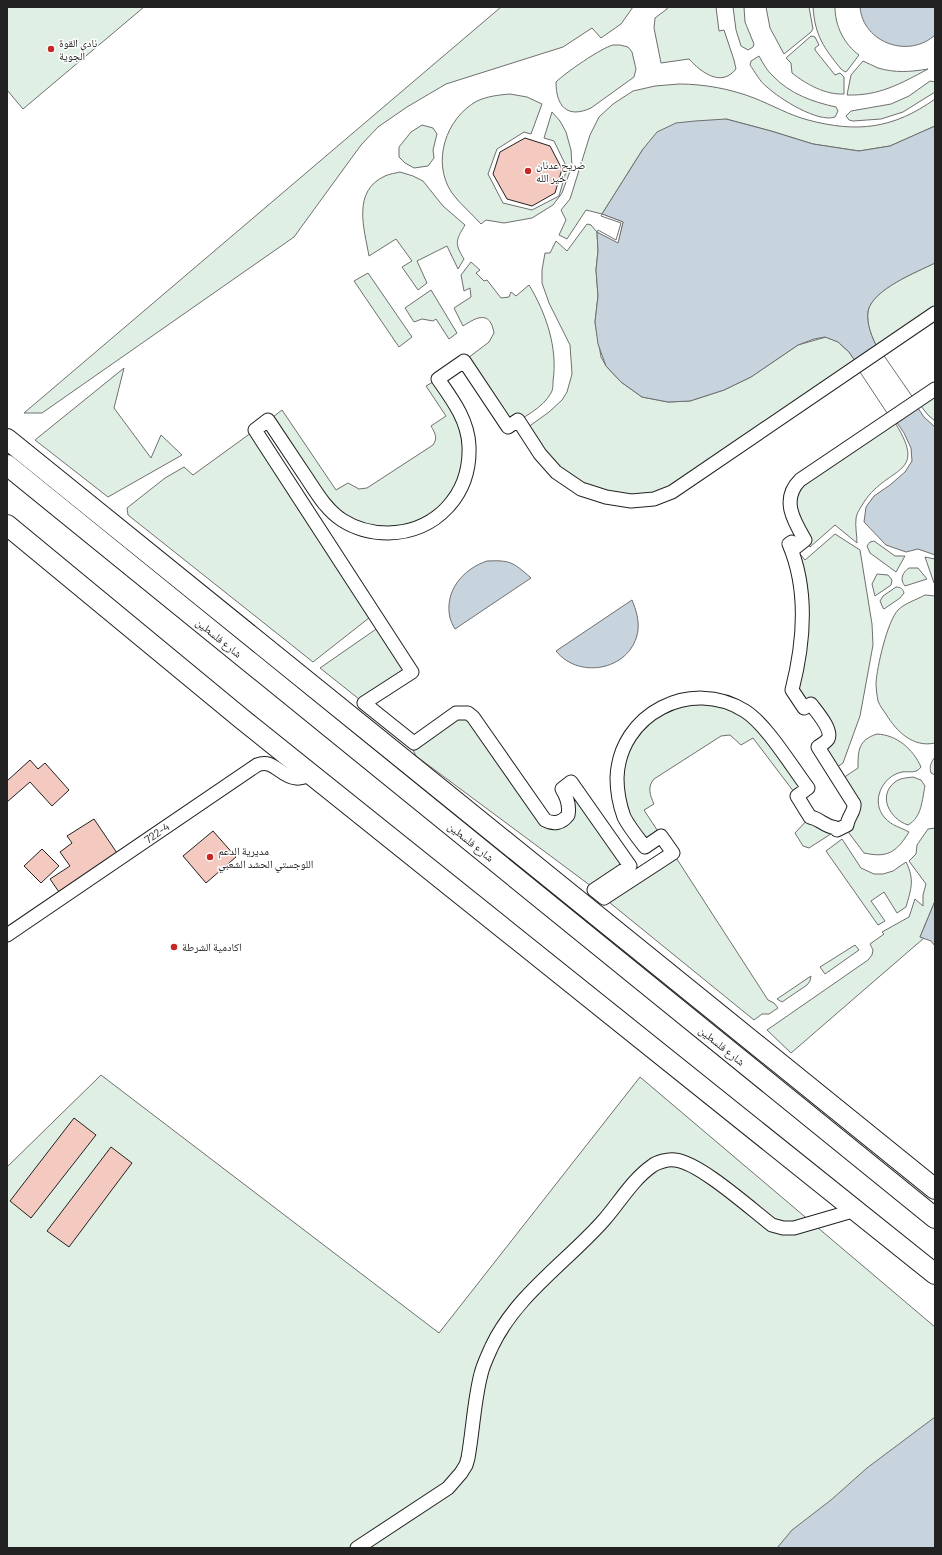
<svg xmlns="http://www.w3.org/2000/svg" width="942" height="1555" font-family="Barlow,'Noto Naskh Arabic',sans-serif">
<rect width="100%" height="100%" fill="#fff"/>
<g fill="#e0efe3" stroke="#6f6f6f">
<polygon points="7,7 144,7 23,109 7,90"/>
<polygon points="501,7 633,7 621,24 601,38 592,28 563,47 446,84 407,107 378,127 361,145 294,237 42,413 24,413"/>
<path d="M 667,7 L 716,7 L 719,31 L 724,30 L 734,60 L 736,69 C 721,88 701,72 689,59 L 661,63 L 654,28 L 655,18 L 667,9 Z"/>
<polygon points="733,7 744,7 745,22 754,44 753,47 748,50 741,46 736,30"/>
<polygon points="766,7 809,7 813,29 811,32 784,54 770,28"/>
<path d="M 813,7 L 835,7 C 835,26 844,44 859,55 L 847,71 L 845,72 L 841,69 C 824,48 815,36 813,7 Z"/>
<path d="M 811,36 L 815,37 L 819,45 L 815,48 L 815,50 L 835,75 L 840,73 L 844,77 L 844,94 C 825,95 806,84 792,73 L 791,63 L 786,58 Z"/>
<path d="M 613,45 L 620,45 L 628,47 L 632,52 L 636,69 L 634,77 L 591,108 C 567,119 556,106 556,82 C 565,73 601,48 613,45 Z"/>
<path d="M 759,56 C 763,63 767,71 773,76 C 790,94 813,102 836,107 L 838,111 L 835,117 C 818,123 780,99 767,87 C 760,82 755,72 750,65 L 751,61 Z"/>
<path d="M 863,61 C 868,63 873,66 878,68 C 895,73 910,72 928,69 C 900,84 879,96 847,95 L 851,75 Z"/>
<polygon points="930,81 935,82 935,92 903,112 881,119 853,121 849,120 846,116 851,111 891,104 909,96"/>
<path d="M 679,84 C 704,84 731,89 754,98 C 772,105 789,115 808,120 C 857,133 893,129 935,99 L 935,126 L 890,146 L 859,151 L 813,144 L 771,131 L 726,119 L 643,149 L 602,214 L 586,210 L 567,239 L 559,235 L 566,220 L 561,210 L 570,199 L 590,135 L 599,117 L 613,104 L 633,91 L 655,86 Z"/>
<path d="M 510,94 L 527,97 L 542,104 L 531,134 L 524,132 L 497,149 L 488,174 L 503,203 L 532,210 L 559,196 L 567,168 L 554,141 L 544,138 L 552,112 L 560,121 L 566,132 L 571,150 L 572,166 L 562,193 L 553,205 L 532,218 L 504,223 L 486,220 L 481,224 C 472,214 460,204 452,193 C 431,162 446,118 477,101 C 488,96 499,95 510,94 Z"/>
<polygon points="422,125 433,128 437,134 433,150 434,158 428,166 414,168 405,163 399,157 399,147 411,132"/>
<path d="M 400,172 L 413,176 L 423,181 L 443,206 L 465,225 C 456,240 454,243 464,259 L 458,269 L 447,246 L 417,261 L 427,283 L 418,290 L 402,267 L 412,261 L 396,239 L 369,256 C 364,228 352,191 385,176 C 389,174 396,173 400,172 Z"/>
<polygon points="587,224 591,225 597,232 598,251 596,270 598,296 595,322 601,357 606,366 621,382 642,397 668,402 690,401 724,390 751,377 798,345 826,337 838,342 849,352 858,365 654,499 581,489 524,430 549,412 562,400 567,392 572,374 570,345 549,303 542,283 542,270 545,253 550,253 556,241 567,251"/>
<path d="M 471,262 L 480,270 L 476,273 L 484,281 L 487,280 L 501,298 L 509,297 L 511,292 L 516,296 L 529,285 C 546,313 558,348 553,381 C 553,385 553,390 551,393 C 543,408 522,418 508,427 L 464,361 L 489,342 L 494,333 C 490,310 477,317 463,326 L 454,308 L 471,297 L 470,288 L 464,291 L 461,275 Z"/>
<path d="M 935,263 L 935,311 L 878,349 C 872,338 866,324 868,311 C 872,289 917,272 935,263 Z"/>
<polygon points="368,273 412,337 399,347 354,281"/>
<polygon points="431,290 457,333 449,339 436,319 433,321 422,319 414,322 405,308"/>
<polygon points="124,368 114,408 151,458 161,435 182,455 108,497 35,440"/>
<path d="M 438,379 L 466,424 L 459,491 L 408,531 L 342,520 L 268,421 L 282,410 L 336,490 L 348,483 L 359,489 L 367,488 L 433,445 C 438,438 435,433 431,426 L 446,416 L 426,386 Z"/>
<polygon points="935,389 935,421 928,415 917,401"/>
<path d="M 892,418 C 931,477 889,464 864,502 C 861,507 856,514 856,519 C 855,526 857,535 857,543 L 835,525 L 810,547 L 805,540 L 790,504 L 796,484 Z"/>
<polygon points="255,430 374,614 313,662 128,515 127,508 165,478 184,467 193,475"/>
<polygon points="835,534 860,550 872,624 873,645 860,716 843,763 833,770 818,747 829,736 792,690 800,659 795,548 805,560"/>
<polygon points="874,541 895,556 905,556 896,572 870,553 867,546 870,542"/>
<polygon points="925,557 935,559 935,583 934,583"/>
<path d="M 909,568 L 918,568 L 927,579 L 905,586 C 899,579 903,572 909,568 Z"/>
<polygon points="877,574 888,575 892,580 891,585 875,596 872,584"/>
<path d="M 896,587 C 901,587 903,589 904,593 L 900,598 L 884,609 L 883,608 L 880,601 L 883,596 Z"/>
<path d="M 925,595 L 935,596 L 935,743 C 913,748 896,731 886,714 C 883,710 880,706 878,701 C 877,696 876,688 876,683 C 877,667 887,622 898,610 C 905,603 916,600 925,595 Z"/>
<polygon points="382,625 412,672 364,703 320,668"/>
<path d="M 678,701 L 736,706 L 808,788 L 797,796 L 753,738 L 741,745 L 730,735 L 721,736 L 654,779 C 647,787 650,795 654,804 L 644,810 L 661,836 L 645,847 L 618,790 L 626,742 Z"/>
<polygon points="462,713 545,820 561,822 571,782 630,866 591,886 416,756 412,748"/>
<path d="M 877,734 C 897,735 913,749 921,767 C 916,774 910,771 902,772 C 882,776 870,802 885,818 C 892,826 900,827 909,832 C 896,853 887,858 864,853 L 849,833 L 847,825 L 853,812 L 840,780 L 858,768 C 858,751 858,740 877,734 Z"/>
<path d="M 935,757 L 935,775 L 931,773 C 929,767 931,762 935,757 Z"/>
<path d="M 913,777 L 921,780 L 925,786 C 922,800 922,817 908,825 C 890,819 877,796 895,782 C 900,778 906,778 913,777 Z"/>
<polygon points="810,817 837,830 809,848 803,846 795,833"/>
<polygon points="935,828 935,901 920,937 924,938 791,1053 767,1030 868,960 872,955 873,950 870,944 884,934 882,932 909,917 915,899 923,906 923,895 926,884 909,861 916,854 917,845 928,829"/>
<path d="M 842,839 L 861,868 L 874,874 L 883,874 L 893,871 L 906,862 C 915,880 911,889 906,907 L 897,913 L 884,892 L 871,901 L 885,921 L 878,925 L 826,851 Z"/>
<polygon points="673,853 768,1000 774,1003 778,1008 769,1014 762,1014 754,1020 604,898"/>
<polygon points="855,945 859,950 825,974 820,967"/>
<polygon points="811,976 810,981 807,985 782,1002 777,999"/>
<polygon points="101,1075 439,1333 640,1077 935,1327 935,1548 7,1548 7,1167"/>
</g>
<g fill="#c7d3dd" stroke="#6f6f6f">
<path d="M 860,7 L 935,7 L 935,35 C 909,59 863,43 860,7 Z"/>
<path d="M 726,119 L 771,131 L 813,144 L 859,151 L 890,146 L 935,126 L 935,263 C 917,272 873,289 868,311 C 866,323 872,338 878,349 L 924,417 L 935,427 L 935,555 L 918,549 L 906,552 L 886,545 L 864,522 L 866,507 L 874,496 L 890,485 L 905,472 L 912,461 L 911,448 L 904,433 L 849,352 L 838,342 L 825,337 L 814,339 L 798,345 L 751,377 L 724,390 L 690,401 L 668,402 L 642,397 L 621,382 L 606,366 L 598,344 L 595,322 L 598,296 L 596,270 L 598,251 L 597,232 L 618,242 L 623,222 L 602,214 L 643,149 L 657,132 L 676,123 L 695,121 Z"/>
<path d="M 487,561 C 510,560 513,562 531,578 L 455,629 C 453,626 451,621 450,618 C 444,591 463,569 487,561 Z"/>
<path d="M 632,600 C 636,610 639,619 638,630 C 633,669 580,681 556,651 Z"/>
<polygon points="935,901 935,946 931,941 920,937"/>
<polygon points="935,1417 935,1548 777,1548 792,1530 831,1500 867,1468"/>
</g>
<g fill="#fff" stroke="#6f6f6f">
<polygon points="602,214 623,222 618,243 597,232 598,230 616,240 621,223 601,216"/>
<polygon points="880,350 916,402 891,419 856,366"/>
</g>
<g fill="#f3c9c0" stroke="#222">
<polygon points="525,138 550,146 562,169 555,193 532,206 507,199 493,174 500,152"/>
<polygon points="30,760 38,769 45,763 69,790 52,806 30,782 7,802 7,781"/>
<polygon points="94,819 117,853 59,892 50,879 70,866 60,852 72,843 67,836"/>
<polygon points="213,831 236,857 206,883 183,856"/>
<polygon points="42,849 59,866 41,883 24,866"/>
<polygon points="74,1118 96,1135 31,1218 10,1201"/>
<polygon points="111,1147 132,1163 69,1247 47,1231"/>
</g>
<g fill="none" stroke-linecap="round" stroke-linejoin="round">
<defs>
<g id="street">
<path d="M 935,313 L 672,492 L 654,499 L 631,501 L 606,497 L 581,489 L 556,472 L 540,454 L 518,420 L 508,427 L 464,361 L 438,379 C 452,399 468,420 469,446 C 471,495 436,532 388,533 C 372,533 356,529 342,520 C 325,509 315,490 304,474 C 292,456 280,438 268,420 L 255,430 L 412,672 L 364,703 L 414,743 L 456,713 L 468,713 L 473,717 L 545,820 C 554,825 562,823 568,815 C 570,805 567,797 562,789 L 571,782 L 630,866 L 594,890 L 604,898 L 673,853 L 661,836 L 645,847 C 638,838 629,827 624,817 C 620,806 617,790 617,778 C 619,714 691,677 745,711 C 767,725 792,767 808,788 L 797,796 L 810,817 C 821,819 823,826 836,828 L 837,830 L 847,825 C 848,817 855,811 854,804 L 818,747 C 821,745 826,742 828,739 C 833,730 816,711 811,704 L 804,708 L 792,690 C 804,643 809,591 789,544 L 792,542 L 795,548 L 805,540 C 793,520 781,499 800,480 L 935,389"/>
<path d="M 7,935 L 257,765 C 274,758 280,777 296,778 C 301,779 307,776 312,775"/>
<path d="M 357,1548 L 448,1488 L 461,1473 L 466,1465 L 468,1458 C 473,1430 474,1401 481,1374 C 483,1365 488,1355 492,1346 C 517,1294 567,1262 604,1220 C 619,1203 633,1179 652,1166 C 657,1162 668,1159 675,1160 C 699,1162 751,1209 772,1225 L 783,1228 L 794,1228 L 856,1210"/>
</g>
<g id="primary">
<polyline points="7,439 935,1189"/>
<polyline points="7,465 935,1218"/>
<polyline points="7,525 242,719 935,1274"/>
</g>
</defs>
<use href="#street" stroke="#222" stroke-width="15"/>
<use href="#primary" stroke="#222" stroke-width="22"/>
<use href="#street" stroke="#fff" stroke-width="13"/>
<use href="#primary" stroke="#fff" stroke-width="20"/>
</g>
<g fill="#c62828" stroke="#fff" stroke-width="1.5">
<circle cx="51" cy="49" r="4"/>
<circle cx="528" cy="171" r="4"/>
<circle cx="210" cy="857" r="4"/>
<circle cx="174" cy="947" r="4"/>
</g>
<g text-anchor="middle" stroke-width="3" stroke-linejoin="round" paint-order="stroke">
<g font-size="11" fill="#222" stroke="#fff" text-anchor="start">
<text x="59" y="47">نادي القوة<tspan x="59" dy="13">الجوية</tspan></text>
<text x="536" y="169">ضريح عدنان<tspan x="536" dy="13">خير الله</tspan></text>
<text x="218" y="855">مديرية الدعم<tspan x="218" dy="13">اللوجستي الحشد الشعبي</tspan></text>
<text x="182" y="951">اكادمية الشرطة</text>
</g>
<g font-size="11" fill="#222" stroke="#fff">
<text transform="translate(219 638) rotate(39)" y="4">شارع فلسطين</text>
<text transform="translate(157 833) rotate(-34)" y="4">722-4</text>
<text transform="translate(471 842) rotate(39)" y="4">شارع فلسطين</text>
<text transform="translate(722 1046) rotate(39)" y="4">شارع فلسطين</text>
</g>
</g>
<rect width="942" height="1555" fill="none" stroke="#222222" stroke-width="16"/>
</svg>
